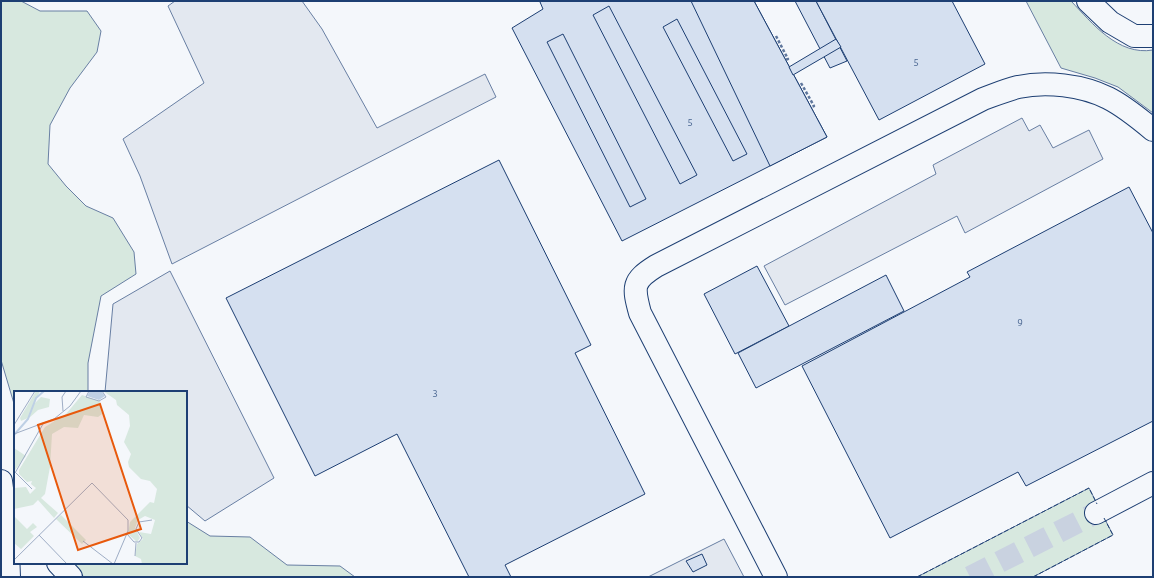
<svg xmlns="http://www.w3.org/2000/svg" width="1154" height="578" font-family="Ubuntu,sans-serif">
<rect width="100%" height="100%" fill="#f4f7fb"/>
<g fill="#d7e8df" stroke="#687fa3">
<polygon points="1,1 21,1 40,11 87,11 101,31 97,52 70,88 50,125 48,164 66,186 86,206 113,218 134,252 136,274 101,296 88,363 88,392 15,392 15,407 1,360"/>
<path d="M 1026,1 L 1071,1 C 1092,23 1118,56 1153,50 L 1153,113 L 1118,87 L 1095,78 L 1061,68 Z"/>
<polygon points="1089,488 1113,535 1033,577 917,577"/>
<polygon points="186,521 210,536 250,537 287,565 340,566 355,577 84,577 71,563 186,563"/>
</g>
<g fill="#e3e8f0" stroke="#687fa3">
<polygon points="175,1 302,1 322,29 377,128 485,74 496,97 172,264 140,176 123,139 204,83 168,6"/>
<polygon points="1022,118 1029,131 1040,125 1053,148 1089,130 1103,159 965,233 957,216 785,305 764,266 936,174 933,165"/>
<polygon points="170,271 274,478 205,521 186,505 186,392 105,392 113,304"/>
<polygon points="724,539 744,577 648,577"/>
</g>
<g fill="#d5e0f0" stroke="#1d3f73">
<polygon points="542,1 754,1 827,137 622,241 512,28 543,9 540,2"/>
<polygon points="691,1 754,1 827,137 770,166"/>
<polygon points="795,1 816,1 847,61 830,68"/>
<polygon points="816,1 952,1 985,64 879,120"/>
<polygon points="609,6 697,175 680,184 593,15"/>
<polygon points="677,19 747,154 733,161 663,27"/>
<polygon points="563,34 646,199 630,207 547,42"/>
<polygon points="836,39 841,47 793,75 789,67"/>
<polygon points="499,160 591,345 575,353 645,494 505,565 511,577 469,577 397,434 315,476 226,298"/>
<polygon points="1129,187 1153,233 1153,421 1026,486 1018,472 890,538 802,366 970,277 967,272"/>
<polygon points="757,266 789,326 735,354 704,294"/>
<polygon points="886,275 904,311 756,388 738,353"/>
<polygon points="702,554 707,565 693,572 686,561"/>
</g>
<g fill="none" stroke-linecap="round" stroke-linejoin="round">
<polyline stroke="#c9d2e0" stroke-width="22" stroke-dasharray="22 11" stroke-linecap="butt" points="970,577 1096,513"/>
<defs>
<g id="minor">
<polyline points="1088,1 1110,22 1134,36 1153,36"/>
<polyline points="58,563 71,577"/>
<path d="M 776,577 L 640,313 C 633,287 632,281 656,266 L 983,99 C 994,95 1006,90 1018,87 C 1046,81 1082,85 1108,98 C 1122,105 1141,120 1153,130"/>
</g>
<g id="major">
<polyline points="1,481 7,527 9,577"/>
<polyline points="1096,513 1153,483"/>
</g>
</defs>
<use href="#minor" stroke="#1d3f73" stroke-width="24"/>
<use href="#major" stroke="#1d3f73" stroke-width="24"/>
<g stroke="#5e769c" stroke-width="2.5" stroke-dasharray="3 2" stroke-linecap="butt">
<polyline points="776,36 788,59 785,60"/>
<polyline points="801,83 814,106 811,107"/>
</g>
<use href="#minor" stroke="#f4f7fb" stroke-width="22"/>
<use href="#major" stroke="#f4f7fb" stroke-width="22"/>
<g stroke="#1d3f73" stroke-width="1" stroke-dasharray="5 2" stroke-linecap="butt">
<polyline points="917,577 1089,488 1097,504"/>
<polyline points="1033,577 1113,535 1104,518"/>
</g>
</g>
<g text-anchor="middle" stroke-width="3" stroke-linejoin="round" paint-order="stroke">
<g font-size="10" fill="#4b6792">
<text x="916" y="66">5</text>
<text x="690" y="126">5</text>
<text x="1020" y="326">9</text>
<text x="435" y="397">3</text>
</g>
</g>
<g transform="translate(14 391)">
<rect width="173" height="173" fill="#f4f7fb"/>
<path d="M 22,0 L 26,0 L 14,27 L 7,30 L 6,27 ZM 89,0 L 173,0 L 173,173 L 128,173 L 127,168 L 121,165 L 123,153 L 129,148 L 125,141 L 137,143 L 141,129 L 131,125 L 124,129 L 121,137 L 126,147 L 123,151 L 114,143 L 116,131 L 136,111 L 140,112 L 143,98 L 136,90 L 127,88 L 115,76 L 114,71 L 117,63 L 110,51 L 116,35 L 115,24 L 103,14 L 102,9 ZM 68,4 L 86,10 L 88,23 L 84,26 L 70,24 L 64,37 L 50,36 L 38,43 L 36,76 L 31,103 L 27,107 L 44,122 L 40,127 L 24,109 L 19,114 L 0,118 L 0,97 L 12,96 L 16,103 L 22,97 L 17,93 L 18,90 L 13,91 L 5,83 L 5,79 L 31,36 L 52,23 ZM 27,6 L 36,8 L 35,16 L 24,19 L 15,27 L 20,13 ZM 0,57 L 12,65 L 1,79 L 0,78 ZM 47,124 L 72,149 L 68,153 L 42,128 ZM 0,125 L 13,138 L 19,132 L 23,136 L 16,141 L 20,145 L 7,158 L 0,152 Z" fill="#d7e8df"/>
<path d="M 76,0 L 87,0 L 91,5 L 85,9 L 73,5 Z" fill="#bed0e5"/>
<path fill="none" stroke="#bed0e5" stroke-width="2" d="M 0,44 L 14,28 L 22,7 L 30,0"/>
<path fill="none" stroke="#9eadc5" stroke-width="1" d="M 75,0 L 72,6 L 85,10 L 92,6 L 88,0M 49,20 L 48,6 L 52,0M 0,34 L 21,0M 0,43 L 40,28 L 56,15 L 67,0M 0,80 L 18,98M 1,82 L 29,33M 113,143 L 120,151 L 125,151 L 128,147 L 122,138 L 125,131 L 138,129M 25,144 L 53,173M 69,150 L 99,173M 121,165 L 122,152M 0,169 L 78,92 L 114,129 L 114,140 L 100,173"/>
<path fill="#e8590c" fill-opacity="0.15" stroke="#e8590c" stroke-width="2" d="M 86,13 L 127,138 L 64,159 L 24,34 Z"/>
<rect width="173" height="173" fill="none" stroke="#1d3f73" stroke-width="2"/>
</g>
<rect width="1154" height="578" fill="none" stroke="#1d3f73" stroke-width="4"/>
</svg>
